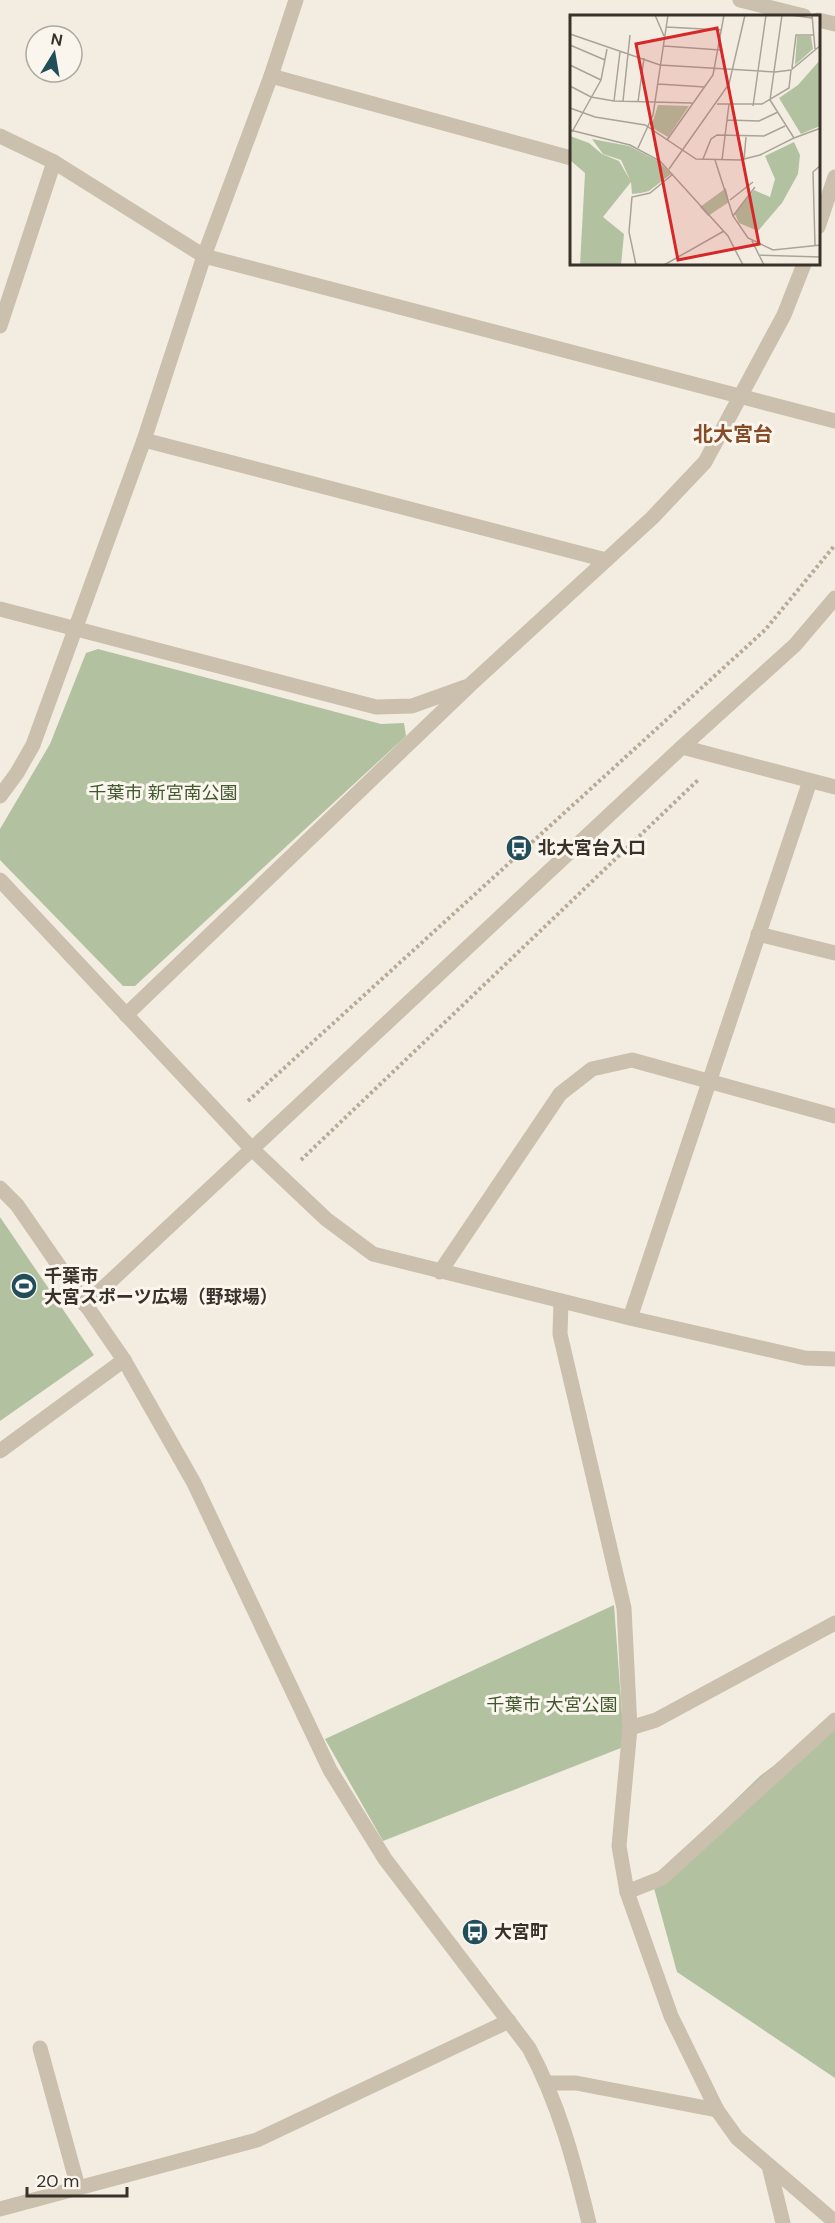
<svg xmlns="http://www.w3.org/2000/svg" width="835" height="2223" font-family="'DM Sans','Noto Sans JP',sans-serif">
<rect width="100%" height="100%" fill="#f3ede1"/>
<g fill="#b2c2a1">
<polygon points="98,649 381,724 404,723 406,736 135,986 123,986 0,860 0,829 50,744 86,653"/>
<polygon points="0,1217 94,1355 0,1421"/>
<polygon points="614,1605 623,1728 621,1748 383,1841 325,1739"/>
<polygon points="835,1720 835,2078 677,1972 652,1881 760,1776"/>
</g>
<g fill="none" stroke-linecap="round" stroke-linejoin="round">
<g stroke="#b7aa97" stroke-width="4" stroke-dasharray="3 3" stroke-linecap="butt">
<polyline points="248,1101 765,630 835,545"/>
<polyline points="301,1160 699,779"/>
</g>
<g stroke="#cbbfad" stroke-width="15">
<polyline points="740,0 804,16"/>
<polyline points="818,20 835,24"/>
<polyline points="271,76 571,158"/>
<polyline points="0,136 54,162 204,256 835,421"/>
<polyline points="818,227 835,177"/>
<polyline points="0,326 54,162"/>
<polyline points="144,440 606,560"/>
<polyline points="0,609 376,707 412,706 465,687"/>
<polyline points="682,747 835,787"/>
<polyline points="0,796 17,773 33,745 144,440 204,256 271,76 296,0"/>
<polyline points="0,880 252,1149 326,1219 373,1254 630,1318 805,1358 835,1359"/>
<polyline points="758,934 835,953"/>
<polyline points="126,1015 470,685 652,518 705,462 784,315 804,264"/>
<polyline points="440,1272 560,1094 592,1069 632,1060 835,1116"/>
<polyline points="561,1301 560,1334 624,1608 630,1728 619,1846 627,1892 671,2016 717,2110 737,2138 835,2222"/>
<polyline points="630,1318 810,781"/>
<polyline points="0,1451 124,1360"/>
<polyline points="630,1728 656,1720 835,1623"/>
<polyline points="627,1892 662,1878 835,1720"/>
<polyline points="40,2048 78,2187"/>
<polyline points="548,2083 576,2083 717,2110"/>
<polyline points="769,2166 783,2223"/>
<polyline points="0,2209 257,2140 509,2021"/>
</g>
<g stroke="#cbbfad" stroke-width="15">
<path d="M 0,1188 L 17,1205 L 124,1360 L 194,1483 L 330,1770 L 385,1859 L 529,2048 C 559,2104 574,2161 589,2223"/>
<polyline points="85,1305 682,747 795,645 835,598"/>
</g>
</g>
<defs>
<symbol id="bus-disc" viewBox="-11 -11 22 22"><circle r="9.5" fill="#224e5a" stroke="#faf6ee"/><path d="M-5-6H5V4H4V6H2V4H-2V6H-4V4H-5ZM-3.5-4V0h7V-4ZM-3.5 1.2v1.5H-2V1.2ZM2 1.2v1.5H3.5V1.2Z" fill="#fff"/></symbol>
<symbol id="stadium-disc" viewBox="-11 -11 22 22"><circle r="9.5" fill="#224e5a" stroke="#faf6ee"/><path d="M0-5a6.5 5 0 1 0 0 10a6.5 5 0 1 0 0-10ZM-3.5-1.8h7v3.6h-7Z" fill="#fff"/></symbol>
</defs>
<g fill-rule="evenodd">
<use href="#bus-disc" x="504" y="833" width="30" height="30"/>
<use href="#stadium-disc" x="9" y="1271" width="30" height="30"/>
<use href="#bus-disc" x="460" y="1917" width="30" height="30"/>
</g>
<g text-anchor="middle" stroke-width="6" stroke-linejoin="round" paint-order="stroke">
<g font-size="18" fill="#435730" stroke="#faf6ee">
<text x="163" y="799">千葉市 新宮南公園</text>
<text x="552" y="1711">千葉市 大宮公園</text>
</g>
<g font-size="18" font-weight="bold" fill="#39322b" stroke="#faf6ee" text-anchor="start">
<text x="538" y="854">北大宮台入口</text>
<text x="44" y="1282">千葉市<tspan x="44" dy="21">大宮スポーツ広場（野球場）</tspan></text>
<text x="494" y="1938">大宮町</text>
</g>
<g font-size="20" font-weight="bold" fill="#864c27" stroke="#faf6ee">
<text x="733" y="441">北大宮台</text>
</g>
</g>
<g transform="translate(570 15)">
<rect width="250" height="250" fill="#f3ede1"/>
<path d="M 227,21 L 241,21 L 243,34 L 225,50 ZM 250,45 L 250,111 L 231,119 L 209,83 L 228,70 ZM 88,90 L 119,91 L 98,122 L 81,112 ZM 0,121 L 19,128 L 32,139 L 49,146 L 60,165 L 51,145 L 33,139 L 22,124 L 59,131 L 88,146 L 101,159 L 79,176 L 71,178 L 62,179 L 61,167 L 33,202 L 54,219 L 51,250 L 10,250 L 15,158 L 0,145 ZM 224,127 L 230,140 L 228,159 L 212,188 L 188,216 L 169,208 L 165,199 L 184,175 L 200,182 L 205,164 L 195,141 ZM 156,173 L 159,187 L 138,201 L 130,192 Z" fill="#b2c2a1"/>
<path fill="none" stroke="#a9a298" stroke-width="1.5" d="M 85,0 L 94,21M 221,0 L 242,3M 242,0 L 245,34M 96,12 L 152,15M 0,19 L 90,50 L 205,57 L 221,55 L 251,30M 0,30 L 35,45M 94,31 L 150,35M 0,50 L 31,65M 222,53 L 226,20 L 244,20M 88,69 L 135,72M 0,71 L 21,82 L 44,86 L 122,88M 44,86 L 50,37M 53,86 L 60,20M 68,87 L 74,43M 147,89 L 192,89 L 219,73 L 221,55M 183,91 L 196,0M 0,93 L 25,102 L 75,110 L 126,144 L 170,145 L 190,140 L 224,123 L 200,85 L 212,0M 157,105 L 189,106 L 208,97M 0,115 L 60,130 L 90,146 L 158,221 L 173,250M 2,117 L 31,65 L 37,34M 224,123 L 251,113M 97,125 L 143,60 L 154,0M 68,133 L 83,100 L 98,0M 133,144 L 141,124 L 147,120 L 194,121 L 215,111M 145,145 L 163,201 L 178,223 L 203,235 L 251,230M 152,145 L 159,89M 174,145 L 176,122M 99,154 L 159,69 L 175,0M 160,185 L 183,167M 163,201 L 185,172M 182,226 L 194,250M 245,230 L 243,157 L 251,150M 188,240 L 251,242M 66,250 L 59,217 L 62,182 L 80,178 L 103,159M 94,250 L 154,216"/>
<path fill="#d62828" fill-opacity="0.15" stroke="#d62828" stroke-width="3" d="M 147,13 L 189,229 L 108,245 L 66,29 Z"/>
<rect width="250" height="250" fill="none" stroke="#39322b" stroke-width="3"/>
</g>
<g transform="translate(54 54) rotate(11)"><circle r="28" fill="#faf6ee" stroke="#ada8a0" stroke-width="1.5"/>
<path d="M0-4.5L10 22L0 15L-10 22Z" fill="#224e5a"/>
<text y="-9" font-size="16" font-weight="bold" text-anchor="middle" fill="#39322b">N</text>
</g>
<path d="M27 2187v9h100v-9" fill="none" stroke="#39322b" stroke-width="3"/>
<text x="36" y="2187" font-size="18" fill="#39322b" stroke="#faf6ee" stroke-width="4.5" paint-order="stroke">20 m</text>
</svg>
